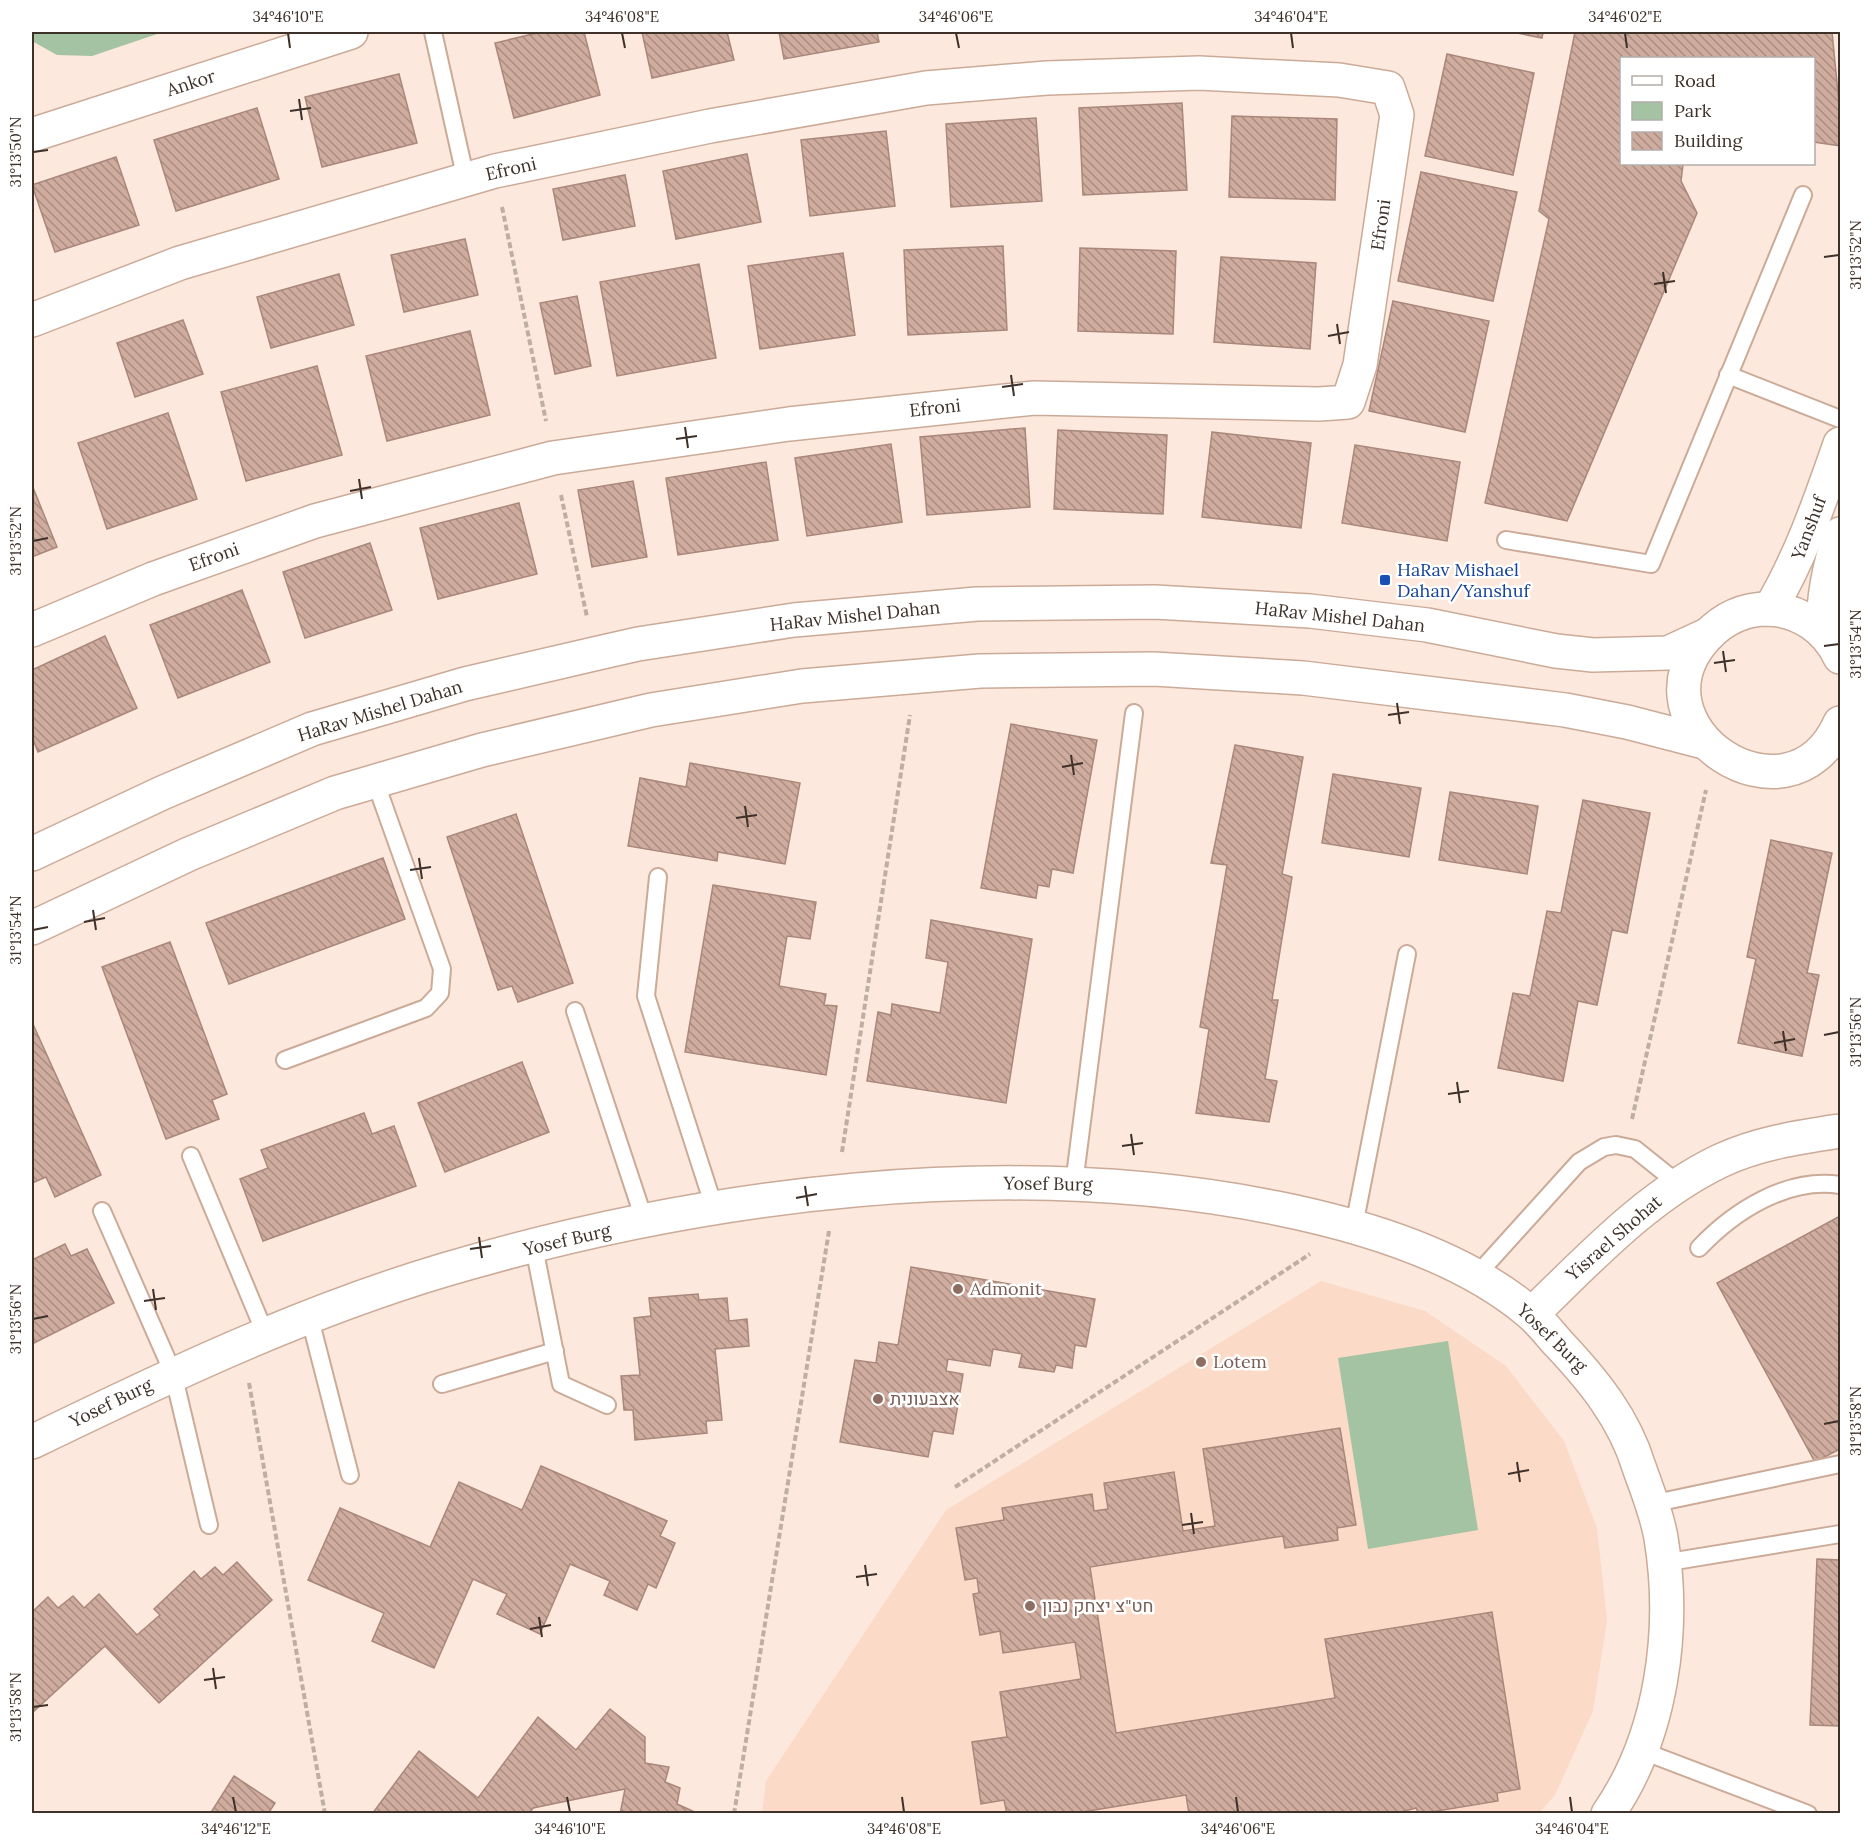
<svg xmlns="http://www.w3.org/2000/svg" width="1872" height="1845" font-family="Lora,Heebo,serif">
<defs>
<pattern id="building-back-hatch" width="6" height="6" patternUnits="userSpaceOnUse" patternTransform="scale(1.5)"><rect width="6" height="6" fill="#d0ac9f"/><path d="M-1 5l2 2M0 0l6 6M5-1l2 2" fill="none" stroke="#aa8d82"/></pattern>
</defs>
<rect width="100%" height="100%" fill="#fce8dc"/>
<polygon fill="#fbdac7" points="1321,1281 1425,1311 1506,1366 1564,1441 1597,1528 1607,1620 1593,1711 1555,1795 1539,1813 762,1814 766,1781 946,1510"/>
<g fill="#a3c3a2">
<polygon points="32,32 163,32 92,56 57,55 32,41"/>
<polygon points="1448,1341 1478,1530 1368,1549 1338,1358"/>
</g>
<g fill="url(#building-back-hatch)" stroke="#a9877b" stroke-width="1.5">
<polygon points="541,32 584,32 600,95 514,118 495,43"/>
<polygon points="642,32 727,32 734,60 652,78"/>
<polygon points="779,32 877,32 879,42 784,59"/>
<polygon points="1512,32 1543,32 1542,38"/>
<polygon points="1575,32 1832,32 1840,113 1840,146 1814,142 1814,58 1622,58 1622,164 1683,164 1681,181 1697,213 1567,521 1485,503 1549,219 1539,211"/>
<polygon points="1447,54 1534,73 1513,175 1425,156"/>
<polygon points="399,74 417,143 322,167 305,97"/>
<polygon points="1182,103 1187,190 1083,195 1079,108"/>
<polygon points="257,108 279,179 176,211 154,140"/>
<polygon points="1232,116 1337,119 1335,200 1229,197"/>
<polygon points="1036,118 1042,201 951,207 946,124"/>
<polygon points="886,131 895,206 810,216 801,140"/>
<polygon points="747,154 761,222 676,239 663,171"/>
<polygon points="116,157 139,225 55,252 32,185"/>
<polygon points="1421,172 1517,192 1493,301 1398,281"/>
<polygon points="625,175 635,226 563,240 553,189"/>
<polygon points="465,239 478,295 404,312 391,255"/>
<polygon points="1003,246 1007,330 908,335 904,250"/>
<polygon points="1080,248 1176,251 1173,334 1078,331"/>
<polygon points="843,253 855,335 760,349 748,266"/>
<polygon points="1221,257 1316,263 1310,349 1214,342"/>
<polygon points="699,264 716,358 617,376 600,282"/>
<polygon points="339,274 354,325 271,348 257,297"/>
<polygon points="577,296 591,366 555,374 540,303"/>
<polygon points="1393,301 1489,321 1465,432 1369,411"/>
<polygon points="183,320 203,374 135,397 117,343"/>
<polygon points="470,331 490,415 387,441 366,356"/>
<polygon points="317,366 342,455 246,481 221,392"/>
<polygon points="168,413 197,499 107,529 78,443"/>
<polygon points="1025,428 1030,507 927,515 920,437"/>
<polygon points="1058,430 1167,435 1163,514 1054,509"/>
<polygon points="1212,432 1311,443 1301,528 1202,517"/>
<polygon points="891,444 902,522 807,536 795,458"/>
<polygon points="1355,445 1460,462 1447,541 1342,523"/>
<polygon points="766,462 778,540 678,555 666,478"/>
<polygon points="633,481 647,557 592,567 578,490"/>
<polygon points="32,485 57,547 32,557"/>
<polygon points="519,503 537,574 438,599 420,528"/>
<polygon points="370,543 392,610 305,638 283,572"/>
<polygon points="242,590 270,662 178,698 150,625"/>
<polygon points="105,636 137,708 38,752 32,737 32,670"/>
<polygon points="1011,724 1097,740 1073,873 1052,869 1049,887 1038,885 1036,898 981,888"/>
<polygon points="1235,745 1303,757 1282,874 1292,877 1272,1000 1278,1000 1265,1079 1277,1081 1269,1122 1196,1113 1209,1029 1200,1027 1227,865 1211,863"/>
<polygon points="690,763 800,783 785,864 718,852 717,861 628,846 640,778 686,787"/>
<polygon points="1333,774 1421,788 1409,857 1322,843"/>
<polygon points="1450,792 1538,806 1527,874 1439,860"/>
<polygon points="1583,800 1650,813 1627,933 1612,930 1597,1005 1578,1001 1563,1081 1498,1068 1513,993 1530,996 1547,911 1561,913"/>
<polygon points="516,814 573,983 518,1002 512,986 498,990 447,837"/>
<polygon points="1771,840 1832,853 1807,973 1819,975 1802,1056 1738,1043 1756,959 1747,957"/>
<polygon points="383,858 405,919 229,984 206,923"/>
<polygon points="713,885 816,902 810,939 787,936 779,986 826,994 824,1005 837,1006 826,1075 685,1052"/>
<polygon points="931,920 1032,939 1006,1103 867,1081 878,1012 891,1015 892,1004 940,1013 948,962 926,958"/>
<polygon points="170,942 227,1094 212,1100 219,1119 166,1139 102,967"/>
<polygon points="32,1022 101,1175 55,1197 46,1177 32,1183"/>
<polygon points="522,1062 549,1132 445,1172 418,1103"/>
<polygon points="364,1113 372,1134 394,1126 416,1186 263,1241 240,1179 268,1168 261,1150"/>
<polygon points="1840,1216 1840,1449 1815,1462 1717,1283"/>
<polygon points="65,1244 71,1256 87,1249 114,1303 32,1344 32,1260"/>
<polygon points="911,1267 1095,1299 1086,1347 1075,1345 1072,1368 1056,1365 1054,1372 1019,1367 1022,1354 993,1349 990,1366 948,1359 946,1371 963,1374 953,1434 933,1431 928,1457 840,1442 855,1360 876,1363 879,1342 898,1345"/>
<polygon points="698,1294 699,1300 727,1298 729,1321 747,1319 749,1346 715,1349 722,1420 706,1421 707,1433 635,1440 633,1410 624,1410 621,1376 640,1375 634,1318 651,1316 649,1298"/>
<polygon points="1340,1428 1356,1525 1337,1528 1338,1540 1285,1548 1283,1536 1090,1567 1116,1733 1335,1698 1325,1639 1492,1612 1520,1789 1497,1793 1498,1801 1419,1814 1416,1808 1393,1814 1189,1814 1186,1795 1070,1814 1007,1814 1004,1800 981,1804 972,1742 1007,1737 1000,1692 1081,1679 1075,1642 1003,1653 1000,1631 980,1635 973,1594 979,1593 977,1578 965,1580 956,1528 1004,1520 1002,1508 1092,1494 1094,1511 1108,1509 1104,1483 1174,1472 1183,1531 1215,1526 1203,1449"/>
<polygon points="541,1466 667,1521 660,1536 675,1543 656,1588 648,1584 637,1610 604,1595 610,1581 570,1564 540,1634 497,1614 507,1594 473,1579 434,1668 372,1641 384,1613 308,1580 340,1508 430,1547 459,1482 522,1510"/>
<polygon points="1817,1559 1840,1560 1840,1726 1810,1725"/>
<polygon points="237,1562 272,1600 159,1703 105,1646 32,1713 32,1612 48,1597 58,1608 73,1596 84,1608 99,1594 137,1635 160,1615 154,1609 194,1571 201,1579 215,1567 223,1575"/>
<polygon points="610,1709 645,1737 645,1763 669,1767 665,1782 680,1788 677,1804 699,1814 620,1814 625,1789 533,1808 529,1814 372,1814 419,1751 478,1798 538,1717 576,1750"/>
<polygon points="234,1776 275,1803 268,1814 210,1814"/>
</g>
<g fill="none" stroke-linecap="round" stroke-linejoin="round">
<defs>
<g id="lane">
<polyline points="433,32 466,180"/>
<polyline points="1728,375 1840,419"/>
<polyline points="1506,540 1651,564 1803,195"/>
<polyline points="658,877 646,996 715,1210"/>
<polyline points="575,1011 645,1222"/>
<polyline points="285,1060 426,1008 440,993 442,969 375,781"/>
<polyline points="191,1156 265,1333"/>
<polyline points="1074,1184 1134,713"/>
<polyline points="102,1211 173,1373 209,1525"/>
<polyline points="1354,1226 1407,954"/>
<polyline points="534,1247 561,1384 607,1405"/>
<path d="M 1699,1248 C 1734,1211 1787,1177 1840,1185"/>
<polyline points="1475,1277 1579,1162 1604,1147 1616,1145 1635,1149 1680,1185"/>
<polyline points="309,1315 350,1475"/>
<polyline points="442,1384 555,1351"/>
<polyline points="1651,1504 1840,1464"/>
<polyline points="1663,1563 1840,1534"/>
<polyline points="1640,1750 1808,1814"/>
</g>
<g id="street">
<polyline points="32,135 351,32"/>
<polyline points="32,320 180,263 495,171 710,126 926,88 1047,78 1199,73 1339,80 1388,88 1397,115 1360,365 1348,402 1319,404 1034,398 789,424 553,458 315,521 153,579 32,630"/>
<path d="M 1770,609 C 1801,557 1820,501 1840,444"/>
<path d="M 1823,632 C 1823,597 1829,566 1840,534"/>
<path d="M 1532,1314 C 1590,1258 1647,1196 1720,1161 C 1758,1143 1800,1137 1840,1131"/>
<path d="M 32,1442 C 166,1377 300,1313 444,1270 C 704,1193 1007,1154 1276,1208 C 1361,1225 1461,1255 1529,1312 C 1540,1321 1549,1333 1558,1343 C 1593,1380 1624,1418 1639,1467 C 1647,1490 1657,1514 1661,1538 C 1676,1630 1662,1736 1608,1814"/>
</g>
<g id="secondary">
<path d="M 1840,657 C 1827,629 1800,610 1768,609 C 1744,609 1723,619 1707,636 C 1623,726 1789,837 1840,723"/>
<polyline points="32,854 162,793 312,729 465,684 594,654 638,644 794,620 977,604 1155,602 1310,611 1427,625 1556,651 1593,655 1668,653 1709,634"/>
<polyline points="32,928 189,854 335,793 482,750 651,710 802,686 980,671 1154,669 1303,678 1565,710 1627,722 1704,742"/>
</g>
</defs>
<use href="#lane" stroke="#cbaa98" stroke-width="20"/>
<use href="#street" stroke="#cbaa98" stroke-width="36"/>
<use href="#secondary" stroke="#cbaa98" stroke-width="36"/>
<g stroke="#bfaea3" stroke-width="4" stroke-dasharray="6 3" stroke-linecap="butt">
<polyline points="502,207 546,421"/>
<polyline points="561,495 587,617"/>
<polyline points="1632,1119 1706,790"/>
<polyline points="842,1152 910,715"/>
<polyline points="249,1383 325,1814"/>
<polyline points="955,1487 1310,1254"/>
<polyline points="734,1814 829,1231"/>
</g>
<use href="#lane" stroke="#fff" stroke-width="16"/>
<use href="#street" stroke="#fff" stroke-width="33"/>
<use href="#secondary" stroke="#fff" stroke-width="33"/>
</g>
<path fill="none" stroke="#3e312a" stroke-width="2" d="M 288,33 L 290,48M 622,33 L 625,48M 956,33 L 959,48M 1291,33 L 1293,48M 1625,33 L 1627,48M 299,99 L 302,120M 290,111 L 311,108M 33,152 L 48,150M 1824,257 L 1839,255M 1663,272 L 1666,293M 1654,284 L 1675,281M 1337,324 L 1340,344M 1328,336 L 1349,332M 1011,375 L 1014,396M 1002,387 L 1023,384M 685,427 L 688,448M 676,439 L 697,436M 359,479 L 362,499M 350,491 L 371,487M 33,541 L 48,538M 1824,646 L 1839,644M 1723,651 L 1726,672M 1714,663 L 1735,660M 1397,703 L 1400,724M 1388,715 L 1409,712M 1071,755 L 1074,775M 1062,767 L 1083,763M 745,806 L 748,827M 736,818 L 757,815M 419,858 L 422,879M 410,870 L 431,867M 93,910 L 96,930M 84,922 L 105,918M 33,930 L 48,927M 1783,1031 L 1786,1051M 1824,1035 L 1839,1032M 1774,1043 L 1795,1039M 1457,1082 L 1460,1103M 1448,1094 L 1469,1091M 1131,1134 L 1134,1155M 1122,1146 L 1143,1143M 805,1186 L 808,1206M 796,1198 L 817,1194M 479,1237 L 482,1258M 470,1249 L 491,1246M 153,1289 L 156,1310M 144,1301 L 165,1298M 33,1319 L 48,1316M 1824,1424 L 1839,1421M 1517,1462 L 1520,1482M 1508,1474 L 1529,1470M 1191,1513 L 1194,1534M 1182,1525 L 1203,1522M 865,1565 L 868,1586M 856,1577 L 877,1574M 539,1617 L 542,1637M 530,1629 L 551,1625M 213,1668 L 216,1689M 204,1680 L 225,1677M 33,1707 L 48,1705M 233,1797 L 236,1812M 567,1797 L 570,1812M 902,1797 L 904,1812M 1236,1797 L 1238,1812M 1570,1797 L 1572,1812"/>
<rect fill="#1a4fb4" stroke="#fff" stroke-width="2" x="1379" y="574" width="12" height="12" rx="3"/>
<g fill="#8d6e63" stroke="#fff" stroke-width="2">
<circle cx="958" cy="1289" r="6"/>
<circle cx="1201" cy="1362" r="6"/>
<circle cx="878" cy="1399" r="6"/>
<circle cx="1030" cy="1606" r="6"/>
</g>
<g text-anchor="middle" stroke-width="5" stroke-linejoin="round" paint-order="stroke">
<g font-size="18" fill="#3e312a" stroke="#fff">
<text transform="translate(191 83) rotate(-18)" y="6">Ankor</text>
<text transform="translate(511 169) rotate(-13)" y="6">Efroni</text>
<text transform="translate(1381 225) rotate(-82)" y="6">Efroni</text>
<text transform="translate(935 408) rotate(-6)" y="6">Efroni</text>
<text transform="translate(1809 528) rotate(-69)" y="6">Yanshuf</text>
<text transform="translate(214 557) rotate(-20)" y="6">Efroni</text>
<text transform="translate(855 616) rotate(-6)" y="6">HaRav Mishel Dahan</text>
<text transform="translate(1340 617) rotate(6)" y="6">HaRav Mishel Dahan</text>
<text transform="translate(380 711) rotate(-17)" y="6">HaRav Mishel Dahan</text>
<text transform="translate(1048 1184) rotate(1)" y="6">Yosef Burg</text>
<text transform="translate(1614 1238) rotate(-41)" y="6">Yisrael Shohat</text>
<text transform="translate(567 1240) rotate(-13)" y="6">Yosef Burg</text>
<text transform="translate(1552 1338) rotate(44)" y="6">Yosef Burg</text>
<text transform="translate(111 1403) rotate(-26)" y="6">Yosef Burg</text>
</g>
<g font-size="18" fill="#164399" stroke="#fff" text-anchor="start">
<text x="1397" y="576">HaRav Mishael<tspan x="1397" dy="21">Dahan/Yanshuf</tspan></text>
</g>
<g font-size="18" fill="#785e54" stroke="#fff" text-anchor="start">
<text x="970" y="1295">Admonit</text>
<text x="1213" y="1368">Lotem</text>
<text x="890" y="1405">אצבעונית</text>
<text x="1042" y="1612">חט"צ יצחק נבון</text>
</g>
</g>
<rect width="1872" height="1845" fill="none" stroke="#ffffff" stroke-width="66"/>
<rect x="1620" y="57" width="195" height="108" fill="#ffffff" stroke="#b2adaa" stroke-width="1.5"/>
<rect x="1632" y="76" width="30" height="9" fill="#ffffff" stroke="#b2adaa" stroke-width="1.5"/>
<text x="1674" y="87" font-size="18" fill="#3e312a">Road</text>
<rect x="1632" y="102" width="30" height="18" fill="#a3c3a2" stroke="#b2adaa" stroke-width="1.5"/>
<text x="1674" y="117" font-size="18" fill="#3e312a">Park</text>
<rect x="1632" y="132" width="30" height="18" fill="url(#building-back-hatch)" stroke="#b2adaa" stroke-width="1.5"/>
<text x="1674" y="147" font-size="18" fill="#3e312a">Building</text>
<rect x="33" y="33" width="1806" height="1779" fill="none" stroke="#3e312a" stroke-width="2"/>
<g font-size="15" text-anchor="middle" fill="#3e312a">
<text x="288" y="22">34°46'10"E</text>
<text x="622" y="22">34°46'08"E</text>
<text x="956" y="22">34°46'06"E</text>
<text x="1291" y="22">34°46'04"E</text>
<text x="1625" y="22">34°46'02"E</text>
<text transform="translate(16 152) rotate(-90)" y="5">31°13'50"N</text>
<text transform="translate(1856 255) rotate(-90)" y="5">31°13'52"N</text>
<text transform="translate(16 541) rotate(-90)" y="5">31°13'52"N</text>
<text transform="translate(1856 644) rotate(-90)" y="5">31°13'54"N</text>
<text transform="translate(16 930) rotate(-90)" y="5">31°13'54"N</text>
<text transform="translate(1856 1032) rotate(-90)" y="5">31°13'56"N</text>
<text transform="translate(16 1319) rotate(-90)" y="5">31°13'56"N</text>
<text transform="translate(1856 1421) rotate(-90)" y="5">31°13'58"N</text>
<text transform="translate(16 1707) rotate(-90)" y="5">31°13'58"N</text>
<text x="236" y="1834">34°46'12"E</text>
<text x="570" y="1834">34°46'10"E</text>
<text x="904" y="1834">34°46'08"E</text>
<text x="1238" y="1834">34°46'06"E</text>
<text x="1572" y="1834">34°46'04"E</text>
</g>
</svg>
